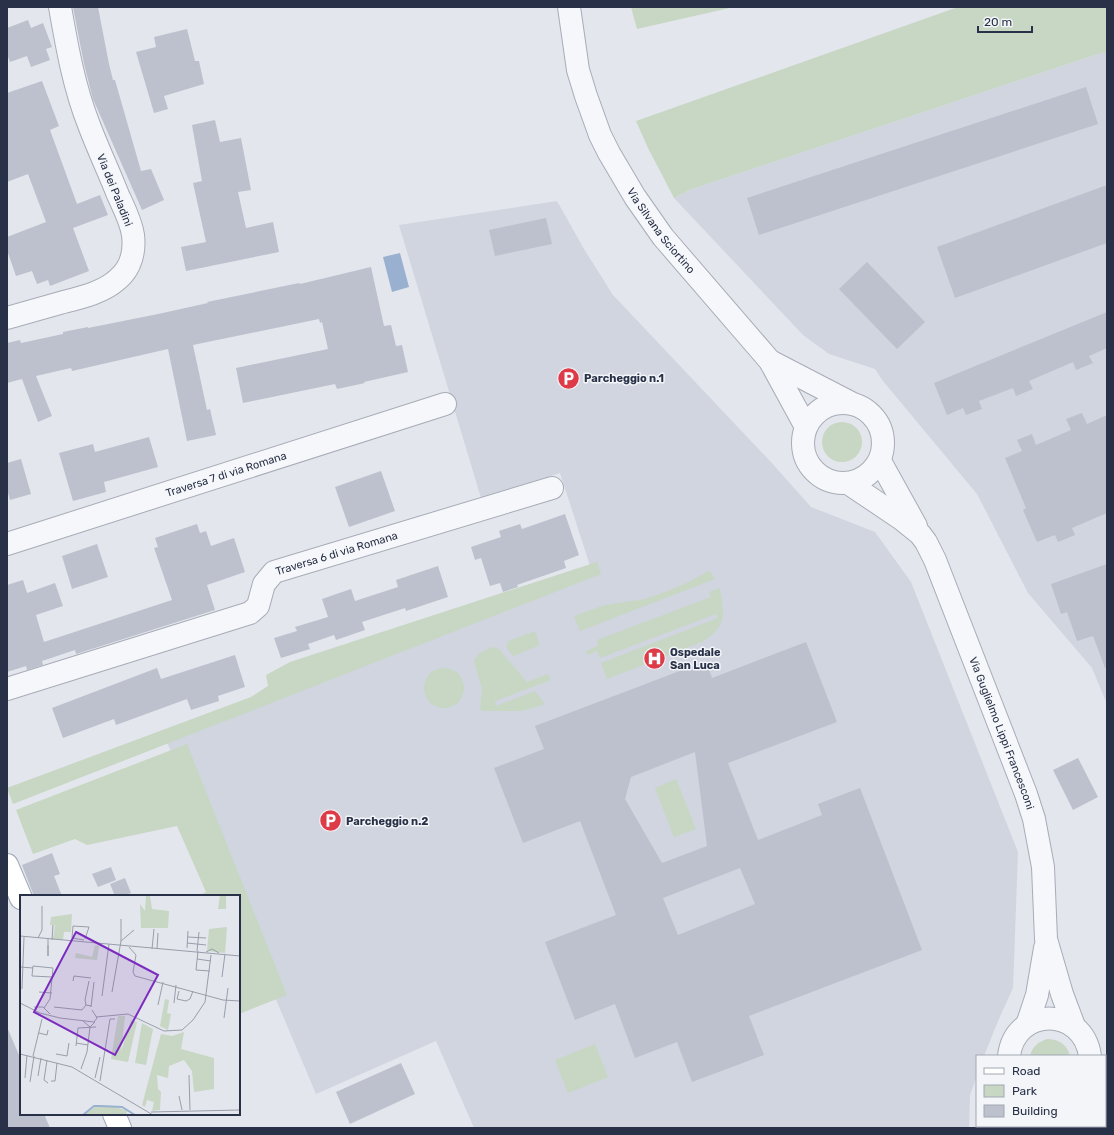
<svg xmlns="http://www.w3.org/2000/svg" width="1114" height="1135" font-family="Rubik,sans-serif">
<rect width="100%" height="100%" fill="#e3e6ec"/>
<g fill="#d0d5df">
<polygon points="1107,51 1107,704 1092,668 1028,593 977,494 883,381 875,369 829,354 803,335 674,198 689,190"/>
<polygon points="557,201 584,249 613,295 770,461 811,507 875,532 911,582 1018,852 1013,988 998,1021 984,1056 977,1056 977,1076 970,1095 969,1128 474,1128 436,1041 316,1094 239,912 239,896 232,896 164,735 593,575 560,473 481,498 399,225"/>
</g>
<g fill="#c7d7c3">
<polygon points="631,7 734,7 637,29"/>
<polygon points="958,7 1107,7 1107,51 689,190 674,198 648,148 636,121"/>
<circle cx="842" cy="442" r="20"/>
<polygon points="597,562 601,574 13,804 7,788 251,697 268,686 266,675 290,662"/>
<polygon points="708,571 711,573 715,579 580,631 574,616 605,605 645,599 665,592 687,583"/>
<path d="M 720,588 C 724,615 728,625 702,642 L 607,679 L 601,663 L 718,618 L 716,614 L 600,658 L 597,651 L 588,655 L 586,651 L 598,646 L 597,640 L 711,597 L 709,592 Z"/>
<polygon points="535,631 540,645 513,656 506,647 509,641"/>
<polygon points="493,647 499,649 527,682 548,674 551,680 495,701 496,706 535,691 545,704 522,711 483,711 480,709 482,689 474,661 479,653"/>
<circle cx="444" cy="688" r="20"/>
<polygon points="187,744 287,995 239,1014 239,896 200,896 200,895 206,892 177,826 87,845 75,839 33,854 16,810"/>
<polygon points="676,779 696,829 674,837 655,788"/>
<path d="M 1047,1039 C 1058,1039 1067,1044 1070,1056 L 1030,1056 C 1032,1047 1038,1042 1047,1039 Z"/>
<polygon points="595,1044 608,1077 568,1093 555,1060"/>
</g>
<polygon fill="#9ab0d0" points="400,253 409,287 392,292 383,257"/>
<g fill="#bcc1cd" fill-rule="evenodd">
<polygon points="73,7 98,7 109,64 113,80 115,80 141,171 151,169 164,200 142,210 93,99 84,64"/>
<polygon points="28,20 31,28 43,23 52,47 46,49 50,60 31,67 27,56 10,62 7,54 7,28"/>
<polygon points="187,29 195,61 199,61 204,84 164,96 168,109 154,113 136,52 156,47 154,37"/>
<polygon points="42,81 59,126 50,130 77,204 100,195 108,215 73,228 89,271 50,286 48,280 37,284 32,271 16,276 7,250 7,237 46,222 28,174 7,182 7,93"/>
<polygon points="1086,87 1098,124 759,235 747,198"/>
<polygon points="215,120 220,142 241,138 251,190 238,192 246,228 273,222 279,252 186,271 181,247 206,242 193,183 202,181 192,125"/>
<polygon points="1107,185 1107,243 955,298 937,247"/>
<polygon points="546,218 552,244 495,256 489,230"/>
<polygon points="867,262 925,322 897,349 839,289"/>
<polygon points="371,267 384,326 391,325 396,346 402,345 408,372 364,382 365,383 337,389 335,384 243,403 236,368 328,349 322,322 320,323 319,319 193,345 207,410 210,409 216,435 187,441 168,349 72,371 71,368 36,376 52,416 38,422 22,379 7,383 7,343 20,340 21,343 63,334 63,332 88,327 88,328 158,314 208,303 207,302 299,283 300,284"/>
<polygon points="1107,312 1107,348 1089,356 1093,363 1076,370 1073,362 1029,381 1033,389 1016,396 1013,388 979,401 982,409 966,415 963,408 947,415 934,383"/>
<polygon points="1082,413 1087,424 1107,415 1107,513 1072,528 1075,535 1058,542 1055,535 1037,542 1023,510 1026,508 1005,458 1022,451 1017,440 1032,434 1036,445 1071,430 1066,419"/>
<polygon points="149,437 158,467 104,482 106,492 73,501 59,453 93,444 95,452"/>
<polygon points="21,459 31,494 10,500 7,489 7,463"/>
<polygon points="381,471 395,511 349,527 335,487"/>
<polygon points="565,514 579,555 564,561 566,568 517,585 518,587 503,592 500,583 490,586 481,558 475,560 471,547 501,537 499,531 520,524 522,529"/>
<polygon points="197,524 200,533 206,531 211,546 234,538 245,572 207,585 215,610 76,654 75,650 42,661 43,665 27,670 26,666 7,672 7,585 23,580 27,593 55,583 63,606 36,615 44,642 172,600 154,548 158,547 155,538"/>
<polygon points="97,544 108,577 72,589 62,556"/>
<polygon points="1107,564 1107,668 1105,668 1093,636 1077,641 1067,612 1061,614 1051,584"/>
<polygon points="438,566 448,597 406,611 405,608 362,622 365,630 336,640 334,635 308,644 310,649 281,658 274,638 297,631 295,627 328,617 322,599 351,589 355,601 398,587 396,580"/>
<path d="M 806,642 L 837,722 L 728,763 L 758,840 L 822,815 L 818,804 L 860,788 L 922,950 L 749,1016 L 764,1055 L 692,1082 L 677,1042 L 635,1058 L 615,1004 L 575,1020 L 545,942 L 616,915 L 580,821 L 523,843 L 494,768 L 544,749 L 535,726 L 706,661 L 712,678 ZM 695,752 L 707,846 L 662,863 L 625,799 L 631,777 ZM 740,868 L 755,904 L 678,935 L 663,898 Z"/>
<polygon points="235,655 245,687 218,696 219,701 191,710 187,699 116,725 114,719 63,738 52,708 157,668 161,679"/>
<polygon points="1078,758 1098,797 1073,810 1053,770"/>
<polygon points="52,853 60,874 54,876 62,896 34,896 22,865"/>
<polygon points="111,867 116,880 98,887 92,874"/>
<polygon points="125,878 131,893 123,896 115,896 110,884"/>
<polygon points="7,1027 21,1060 21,1114 44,1114 50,1128 7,1128"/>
<polygon points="401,1063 415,1094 350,1124 336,1092"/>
</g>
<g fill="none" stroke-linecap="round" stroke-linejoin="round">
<defs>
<g id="minor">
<path id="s1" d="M 569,7 L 578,70 L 586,96 L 600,135 L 609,153 L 635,197 L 663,237 L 770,361 L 806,427"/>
<path d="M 7,318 C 25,313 42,308 60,303 C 79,298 103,293 118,279 C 131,268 135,251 133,235 C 131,221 124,208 118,195 C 109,172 98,149 89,125 C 74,87 67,47 60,7"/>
<polyline points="770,361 853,404"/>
<circle cx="843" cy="443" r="40"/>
<polyline points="880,461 916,526"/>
<path id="s2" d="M 848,483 L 900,518 L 920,534 L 926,542 L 935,560 L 1026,794 L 1034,819 L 1043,867 L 1046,939 L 1062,994 L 1074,1026"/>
<path id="s3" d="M 7,544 L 445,404"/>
<path id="s4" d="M 7,689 L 250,613 L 258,606 L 264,584 L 274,572 L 552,488"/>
<polyline points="1027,1025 1037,995 1045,948"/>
<path d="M 1009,1056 C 1015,1006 1083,1006 1090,1056"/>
<polyline points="1046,1126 1047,1128"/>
<polyline points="1072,1126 1072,1128"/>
</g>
<g id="major">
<polyline points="7,865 21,898"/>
<polyline points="114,1114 120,1128"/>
</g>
</defs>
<use href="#minor" stroke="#a7acb7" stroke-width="24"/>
<use href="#major" stroke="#a0a9ba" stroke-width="24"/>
<use href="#minor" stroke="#f6f7fa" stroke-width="22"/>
<use href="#major" stroke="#fff" stroke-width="22"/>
</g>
<defs>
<symbol id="parking-disc" viewBox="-11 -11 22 22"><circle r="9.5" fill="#de3b48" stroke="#f3f5f9"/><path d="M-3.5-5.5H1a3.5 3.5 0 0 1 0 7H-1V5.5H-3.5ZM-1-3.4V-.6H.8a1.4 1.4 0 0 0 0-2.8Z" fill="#fff"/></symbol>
<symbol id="hospital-disc" viewBox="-11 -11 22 22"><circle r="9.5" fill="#de3b48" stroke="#f3f5f9"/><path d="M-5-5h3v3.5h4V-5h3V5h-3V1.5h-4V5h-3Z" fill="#fff"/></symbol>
</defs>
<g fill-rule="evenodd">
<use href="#parking-disc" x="556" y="366" width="25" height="25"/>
<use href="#hospital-disc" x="642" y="646" width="25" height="25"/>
<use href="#parking-disc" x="318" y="808" width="25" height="25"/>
</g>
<g text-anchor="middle" stroke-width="3" stroke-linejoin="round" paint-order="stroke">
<g font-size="11" fill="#283147" stroke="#f3f5f9">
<text transform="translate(115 190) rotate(68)" y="4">Via dei Paladini</text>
<text dy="4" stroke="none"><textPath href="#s1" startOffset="246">Via Silvana Sciortino</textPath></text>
<text dy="4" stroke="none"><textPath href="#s3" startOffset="230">Traversa 7 di via Romana</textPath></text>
<text dy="4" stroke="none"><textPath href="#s4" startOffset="369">Traversa 6 di via Romana</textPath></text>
<text dy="4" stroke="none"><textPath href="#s2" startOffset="304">Via Guglielmo Lippi Francesconi</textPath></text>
</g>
<g font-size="11" font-weight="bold" fill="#283147" stroke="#f3f5f9" text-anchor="start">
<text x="584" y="382">Parcheggio n.1</text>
<text x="670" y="656">Ospedale<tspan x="670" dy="13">San Luca</tspan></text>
<text x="346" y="825">Parcheggio n.2</text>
</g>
</g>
<g transform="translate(20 895)">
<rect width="220" height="220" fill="#e3e6ec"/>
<path d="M 200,0 L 206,0 L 206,14 L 198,14 ZM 126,1 L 130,1 L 132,14 L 149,16 L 148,33 L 121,33 L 120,9 L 125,16 ZM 52,19 L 51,37 L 44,37 L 43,45 L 33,44 L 35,30 L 30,30 L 31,22 ZM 207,32 L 205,58 L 187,56 L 189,34 ZM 75,50 L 79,51 L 77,65 L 55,63 L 56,58 L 72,62 ZM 145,104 L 149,105 L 147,118 L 151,119 L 148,135 L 140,131 ZM 98,121 L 105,121 L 101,157 L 111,125 L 117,127 L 108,167 L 91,164 ZM 122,128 L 133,134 L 126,170 L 115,168 ZM 164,137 L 161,154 L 194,163 L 194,194 L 174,197 L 172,176 L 164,165 L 149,171 L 148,183 L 137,180 L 138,194 L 141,197 L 140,215 L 132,216 L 134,207 L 127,205 L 125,212 L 122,210 L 141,139 L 152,141 ZM 81,211 L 96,212 L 107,216 L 106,220 L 64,220 L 75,212 Z" fill="#c7d7c3"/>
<path fill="none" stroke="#9ab0d0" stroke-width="2" d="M 63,220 L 74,211 L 80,211 L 102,212 L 115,220"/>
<path fill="none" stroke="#989eaa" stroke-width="1" d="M 0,41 L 220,61M 168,42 L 186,43M 18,43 L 22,35 L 22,11M 52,43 L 53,31 L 69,32 L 65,44M 52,43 L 64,45M 32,45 L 33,30M 101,46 L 101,24M 167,48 L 186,50M 28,50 L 28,61 L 28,44M 109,52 L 116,60 L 113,77 L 115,81 L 203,105 L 220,106M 167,53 L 168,36M 132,54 L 134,34M 137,54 L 138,38M 177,56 L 179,37M 178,56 L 176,75 L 190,76M 186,57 L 192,54 L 199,58M 177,64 L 191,66M 0,72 L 13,73M 202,82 L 205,59M 53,86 L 54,81 L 71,83M 2,94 L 4,42M 159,96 L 157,104 L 166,106 L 170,104 L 173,96M 19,97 L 32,98M 92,97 L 101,46 L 114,35M 82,101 L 89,49M 0,108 L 20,118 L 40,123 L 74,127 L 77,123 L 72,115M 154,108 L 156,90M 66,110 L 65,105 L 69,86M 138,110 L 143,87M 14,112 L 23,112 L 30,119M 34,112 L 62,115 L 66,110 L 71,111M 71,112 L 74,87M 24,113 L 30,104 L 33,73 L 13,71 L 12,81 L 32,82M 76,122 L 108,119 L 144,136 L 162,135 L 173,125 L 185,107 L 191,60M 204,123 L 208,93M 63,126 L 70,132 L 75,127M 19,138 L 27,140 L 28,135M 56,148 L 68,150M 56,151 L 58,133 L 76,132M 0,159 L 52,172 L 133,220M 36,159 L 47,161 L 49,148M 13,161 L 22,124M 27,165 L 24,185 L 28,188M 61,174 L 67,157 L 70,132M 169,180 L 170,215M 18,181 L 21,163M 5,183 L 7,160M 75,183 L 80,162M 31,186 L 35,186 L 37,168M 80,186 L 90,124 L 95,124M 10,187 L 14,161M 159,201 L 162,215M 131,217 L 220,215"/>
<path fill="#7b2cbf" fill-opacity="0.15" stroke="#7b2cbf" stroke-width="2" d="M 56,37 L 138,80 L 95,160 L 14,117 Z"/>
<rect width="220" height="220" fill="none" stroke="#283147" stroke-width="2"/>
</g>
<rect width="1114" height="1135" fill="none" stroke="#283147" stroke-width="16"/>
<rect x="976" y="1055" width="130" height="72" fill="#f3f5f9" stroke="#a2a7b2"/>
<rect x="984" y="1068" width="20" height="6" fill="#ffffff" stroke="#a2a7b2"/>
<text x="1012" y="1075" font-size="12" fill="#283147">Road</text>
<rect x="984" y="1085" width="20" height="12" fill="#c7d7c3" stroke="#a2a7b2"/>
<text x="1012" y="1095" font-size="12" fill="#283147">Park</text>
<rect x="984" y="1105" width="20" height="12" fill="#bcc1cd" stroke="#a2a7b2"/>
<text x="1012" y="1115" font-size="12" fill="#283147">Building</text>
<path d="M978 26v6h54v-6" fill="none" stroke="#283147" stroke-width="2"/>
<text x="984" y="26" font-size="12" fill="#283147" stroke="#f3f5f9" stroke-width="3" paint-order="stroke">20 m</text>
</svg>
